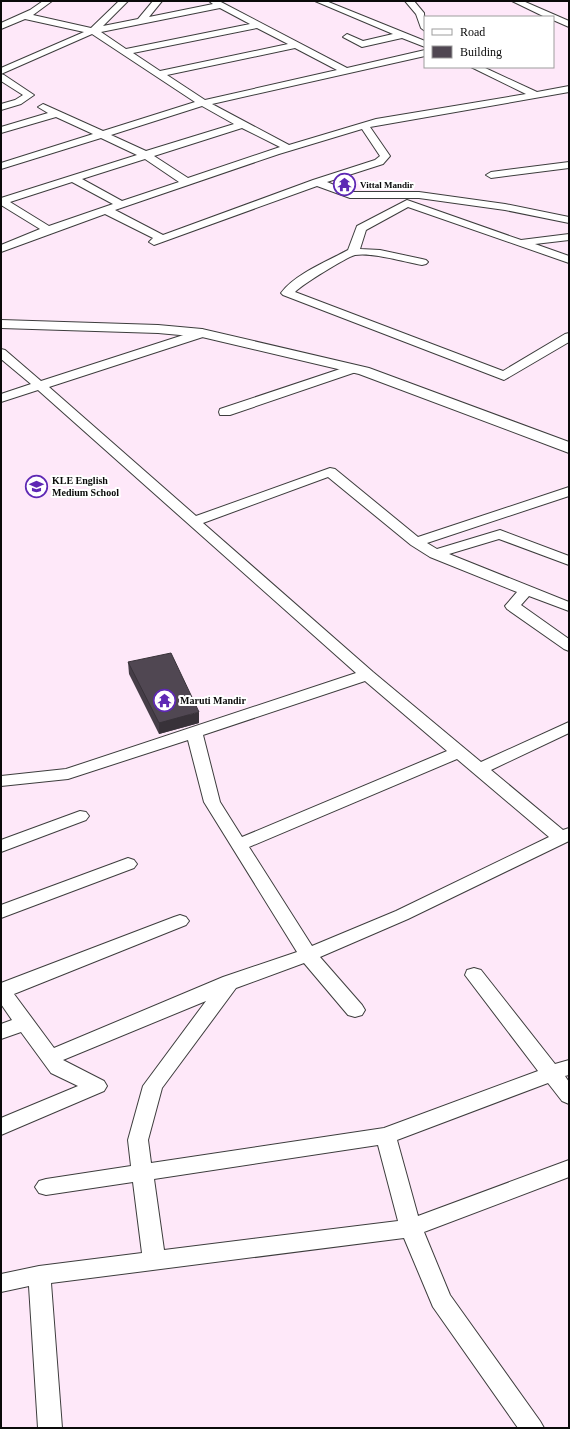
<svg xmlns="http://www.w3.org/2000/svg" width="570" height="1429" font-family="Georgia,serif">
<rect width="100%" height="100%" fill="#fee8f9"/>
<g fill="none" stroke-linecap="round" stroke-linejoin="round">
<defs>
<g id="minor">
<path d="M 43,1 L 52,1 L 33,15 L 91,28 L 119,1 L 128,1 L 103,26 L 138,19 L 153,1 L 162,1 L 149,17 L 213,4 L 209,1 L 219,1 L 347,68 L 425,50 L 425,56 L 212,104 L 289,145 L 376,119 L 526,94 L 471,67 L 483,67 L 537,92 L 569,86 L 569,92 L 370,127 L 390,156 L 383,164 L 327,182 L 351,192 L 419,192 L 505,204 L 569,217 L 569,223 L 505,210 L 419,198 L 350,198 L 317,186 L 154,245 L 149,242 L 153,238 L 105,214 L 1,252 L 1,245 L 40,229 L 1,205 L 1,198 L 137,155 L 101,138 L 1,169 L 1,163 L 93,134 L 56,117 L 1,133 L 1,127 L 48,113 L 38,107 L 43,104 L 103,131 L 195,102 L 92,34 L 1,74 L 1,68 L 84,32 L 25,19 L 1,29 L 1,23 L 30,10 ZM 220,8 L 250,24 L 126,49 L 101,32 ZM 257,28 L 288,44 L 160,71 L 133,53 ZM 295,48 L 337,70 L 205,100 L 167,75 ZM 202,106 L 234,124 L 146,151 L 111,135 ZM 242,128 L 280,147 L 188,178 L 154,156 ZM 362,129 L 380,156 L 375,160 L 313,180 L 163,235 L 115,210 L 279,154 ZM 145,159 L 179,182 L 122,201 L 82,179 ZM 72,182 L 113,204 L 49,226 L 10,202 Z"/>
<polygon points="315,1 326,1 425,41 425,47 402,38 362,47 343,37 347,34 363,41 393,34"/>
<polygon points="405,1 414,1 424,13 425,31 421,28 416,14"/>
<polygon points="512,1 523,1 569,21 569,27 553,20 553,17 545,17"/>
<polygon points="1,74 4,75 34,95 21,104 1,110 1,104 15,100 23,95 1,81"/>
<polygon points="569,162 569,168 491,178 486,175 491,172"/>
<path d="M 407,200 L 521,240 L 569,234 L 569,240 L 535,244 L 569,256 L 569,263 L 408,207 L 366,230 L 360,249 L 380,250 L 422,259 L 426,260 L 428,262 L 426,264 L 422,265 C 405,262 372,252 355,255 C 345,258 303,284 295,292 L 503,371 L 565,334 L 569,333 L 569,342 L 504,380 L 283,295 L 281,293 C 295,274 328,261 348,250 L 357,226 Z"/>
<path d="M 202,329 L 208,333 L 206,336 L 49,387 L 196,516 L 330,468 L 335,469 L 418,537 L 569,487 L 569,496 L 427,543 L 437,549 L 500,530 L 569,556 L 569,565 L 499,539 L 449,554 L 569,602 L 569,611 L 529,596 L 521,605 L 569,639 L 569,651 L 564,649 L 507,609 L 505,606 L 517,592 L 430,557 L 411,545 L 328,477 L 203,523 L 373,672 L 481,762 L 569,722 L 569,733 L 491,770 L 563,830 L 569,828 L 569,841 L 408,919 L 320,957 L 362,1005 L 365,1010 L 362,1015 L 355,1017 L 348,1015 L 304,963 L 236,988 L 162,1088 L 148,1140 L 151,1163 L 384,1128 L 538,1071 L 465,975 L 467,970 L 474,968 L 481,970 L 555,1064 L 569,1060 L 569,1075 L 565,1076 L 569,1082 L 569,1104 L 562,1101 L 548,1083 L 397,1140 L 418,1216 L 569,1160 L 569,1177 L 424,1232 L 450,1295 L 540,1421 L 544,1428 L 518,1428 L 433,1307 L 404,1238 L 51,1283 L 62,1428 L 38,1428 L 29,1286 L 1,1292 L 1,1274 L 39,1266 L 142,1253 L 133,1182 L 46,1195 L 39,1193 L 35,1187 L 39,1181 L 46,1179 L 131,1166 L 128,1140 L 143,1086 L 206,1001 L 63,1060 L 104,1081 L 107,1086 L 104,1091 L 1,1135 L 1,1118 L 78,1086 L 51,1073 L 21,1032 L 1,1039 L 1,1024 L 12,1020 L 1,1004 L 1,983 L 174,917 L 180,915 L 186,917 L 189,921 L 186,925 L 14,994 L 54,1048 L 223,977 L 297,952 L 204,802 L 188,740 L 68,779 L 1,786 L 1,776 L 66,769 L 356,673 L 38,390 L 1,402 L 1,394 L 31,384 L 1,359 L 1,349 L 5,350 L 41,381 ZM 365,681 L 447,751 L 242,837 L 220,802 L 203,735 ZM 457,759 L 549,837 L 396,911 L 312,946 L 249,847 ZM 378,1145 L 398,1221 L 164,1250 L 154,1179 Z"/>
<polygon points="352,365 356,366 358,369 356,372 230,415 220,415 219,412 220,409"/>
<polygon points="80,811 86,812 89,816 86,820 1,852 1,840"/>
<polygon points="128,858 134,860 137,864 134,868 1,918 1,905"/>
</g>
<polygon id="tertiary" points="1,320 158,325 202,329 369,368 569,442 569,453 359,374 202,337 158,333 1,328"/>
</defs>
<use href="#minor" stroke="#3d3d3d" stroke-width="2"/>
<use href="#tertiary" stroke="#3d3d3d" stroke-width="2"/>
<use href="#minor" fill="#fff" fill-rule="evenodd"/>
<use href="#tertiary" fill="#fff" fill-rule="evenodd"/>
</g>
<polygon fill="#453d47" points="128,662 199,723 159,734 129,674"/>
<polygon fill="#383239" points="199,712 199,723 159,734 159,723"/>
<polygon fill="#504752" stroke="#383239" points="171,653 199,712 159,723 128,662"/>
<defs>
<symbol id="temple-ring" viewBox="-11 -11 22 22"><circle r="9.5" fill="#fff" stroke="#5e28b4" stroke-width="1.5"/><path d="M0-6L5-2H3V0L6.5 2.5H4V6H1.5V3h-3V6H-4V2.5H-6.5L-3 0V-2H-5Z" fill="#5e28b4"/></symbol>
<symbol id="university-ring" viewBox="-11 -11 22 22"><circle r="9.5" fill="#fff" stroke="#5e28b4" stroke-width="1.5"/><path d="M0-5L7-2L0 1L-7-2ZM-4 1L0 2.5L4 1V4Q0 6-4 4Z" fill="#5e28b4"/></symbol>
</defs>
<g fill-rule="evenodd">
<use href="#temple-ring" x="332" y="172" width="25" height="25"/>
<use href="#university-ring" x="24" y="474" width="25" height="25"/>
<use href="#temple-ring" x="152" y="688" width="25" height="25"/>
</g>
<g text-anchor="middle" stroke-width="4" stroke-linejoin="round" paint-order="stroke">
<g font-size="9" font-weight="bold" fill="#0a0a0a" stroke="#fff" text-anchor="start">
<text x="360" y="188">Vittal Mandir</text>
</g>
<g font-size="10" font-weight="bold" fill="#0a0a0a" stroke="#fff" text-anchor="start">
<text x="52" y="484">KLE English<tspan x="52" dy="12">Medium School</tspan></text>
<text x="180" y="704">Maruti Mandir</text>
</g>
</g>
<rect width="570" height="1429" fill="none" stroke="#0a0a0a" stroke-width="4"/>
<rect x="424" y="16" width="130" height="52" fill="#ffffff" stroke="#9d9d9d"/>
<rect x="432" y="29" width="20" height="6" fill="#ffffff" stroke="#9d9d9d"/>
<text x="460" y="36" font-size="12" fill="#0a0a0a">Road</text>
<rect x="432" y="46" width="20" height="12" fill="#504752" stroke="#9d9d9d"/>
<text x="460" y="56" font-size="12" fill="#0a0a0a">Building</text>
</svg>
